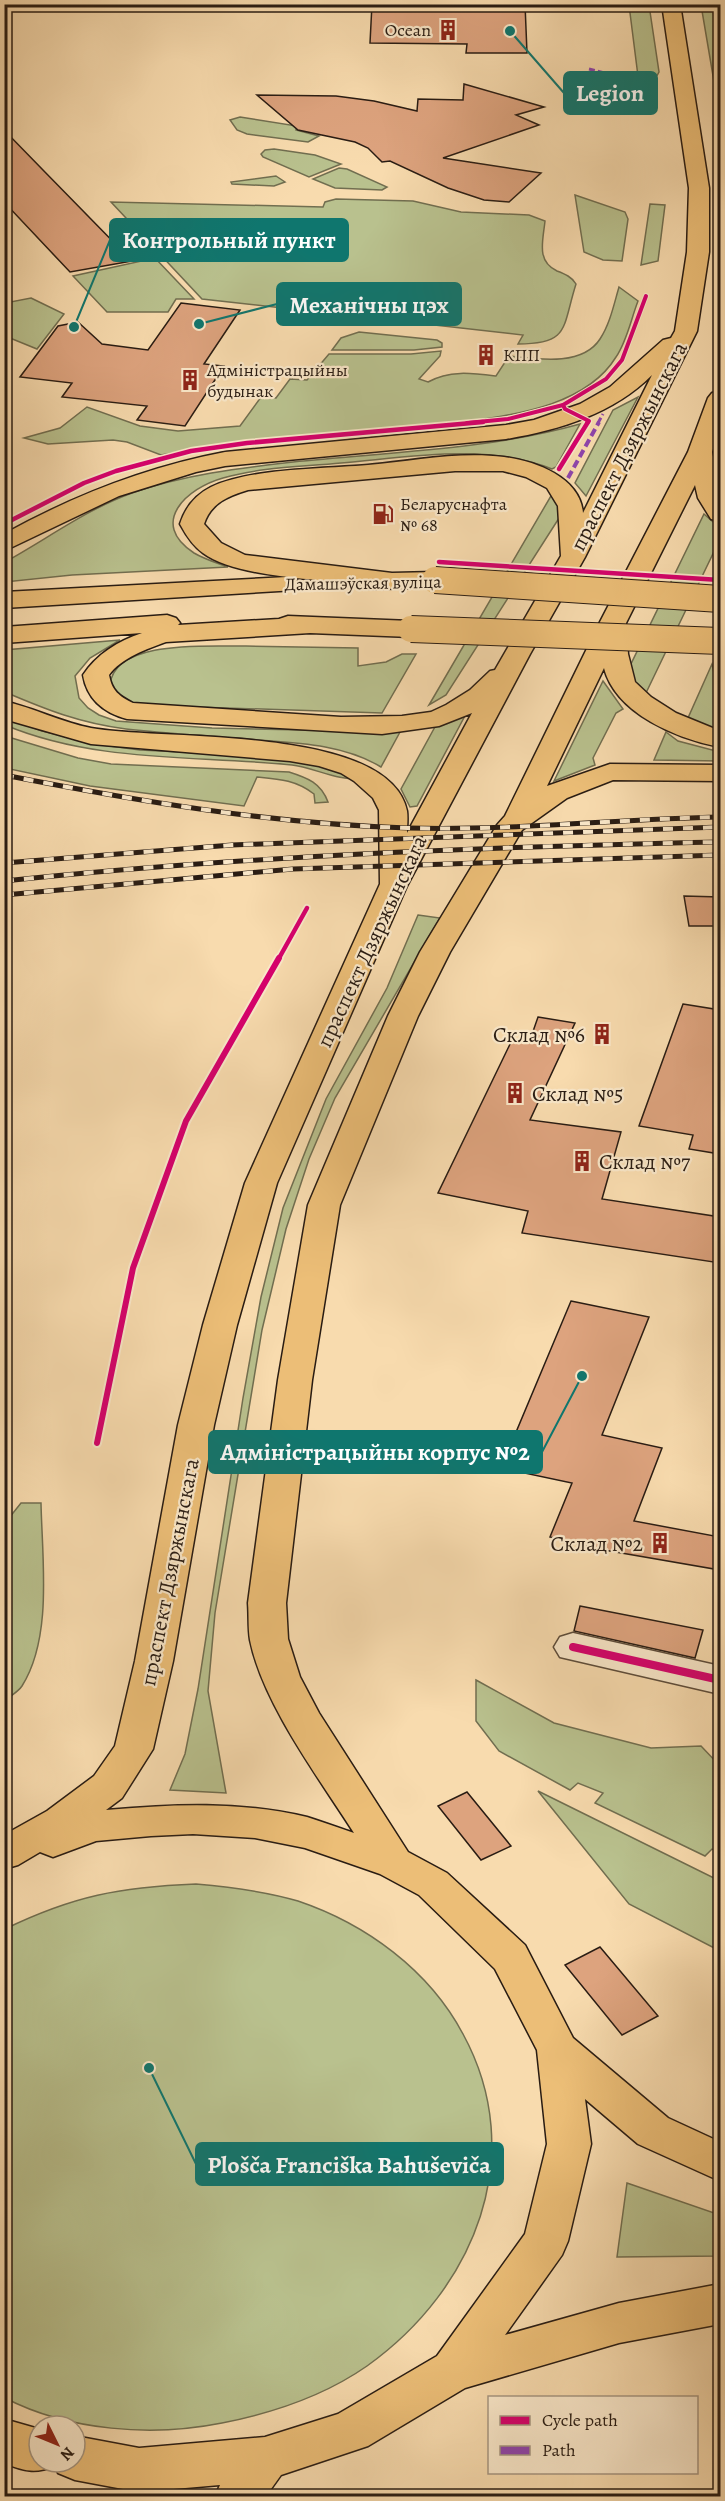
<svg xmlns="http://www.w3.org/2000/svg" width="725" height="2501" font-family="Alegreya,serif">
<rect width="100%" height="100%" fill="#f8dbae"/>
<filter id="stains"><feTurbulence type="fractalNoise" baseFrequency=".00333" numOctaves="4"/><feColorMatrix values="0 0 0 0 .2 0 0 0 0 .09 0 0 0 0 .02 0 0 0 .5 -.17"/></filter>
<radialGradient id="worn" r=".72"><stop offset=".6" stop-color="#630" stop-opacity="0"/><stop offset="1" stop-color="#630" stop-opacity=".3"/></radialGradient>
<g fill="#b9c18e" stroke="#716e50" stroke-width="1.5">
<path d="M 629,5 L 649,5 L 659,72 C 655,81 648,83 639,84 Z"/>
<polygon points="701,5 712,5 720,54 720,117"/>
<polygon points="240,117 297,126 296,130 319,136 308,142 247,134 237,130 230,120"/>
<polygon points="274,149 315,155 341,164 309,177 263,157 261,154 265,150"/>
<polygon points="339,168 347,169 387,187 382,190 335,188 313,179"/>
<polygon points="276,176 285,182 274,186 232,184 231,182"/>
<polygon points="575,195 625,212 628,219 622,261 603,260 584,252"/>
<path d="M 336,199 L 413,201 L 461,212 L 529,215 L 545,221 C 543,241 536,261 557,271 C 565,274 572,277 576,284 C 562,328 570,344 518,344 L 523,335 L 202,299 L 111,202 L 323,207 L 325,202 Z"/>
<polygon points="650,204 665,205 658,261 641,265"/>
<polygon points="155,258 194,299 176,299 168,312 107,312 73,276"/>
<path d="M 619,287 L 638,301 C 631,319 627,341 616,357 C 588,403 521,414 472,421 L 228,444 L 161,455 L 127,442 L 113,440 L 48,444 L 24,438 L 60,428 L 87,407 L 140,426 L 178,431 L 240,426 L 261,397 L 276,398 L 290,379 L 307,380 L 329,354 L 411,354 L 441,351 L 440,356 L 419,379 L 428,382 C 449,370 472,373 496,376 L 509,356 C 536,359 582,367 600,339 C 610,324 614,304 619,287 Z"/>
<polygon points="31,298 64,314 37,349 5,336 5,303"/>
<polygon points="359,332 437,340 442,343 442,347 414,350 332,350 341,338"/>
<polygon points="638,397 586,496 575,483 613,410"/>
<path d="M 580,424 L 556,467 L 552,469 C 485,443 411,457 341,463 C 301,467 261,467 223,478 C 187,488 148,523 194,553 C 204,559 217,563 228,567 L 72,575 L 5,582 L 5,562 C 47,539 87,509 132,493 C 183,475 239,468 293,462 C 389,452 487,450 580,424 Z"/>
<polygon points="555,489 561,515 446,695 429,705"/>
<polygon points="704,514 720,528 720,539 645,695 629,677 629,668"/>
<path d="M 120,640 L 90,658 L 75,676 L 79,698 L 88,708 L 99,715 L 116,721 L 212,728 L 400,732 L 381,767 C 345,745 300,743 258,740 C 214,736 170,734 126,729 C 80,723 47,710 5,692 L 4,650 Z"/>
<path d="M 246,646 L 358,648 L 358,666 L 386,662 L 402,654 L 416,654 L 382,713 L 136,705 L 124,701 L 110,685 C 114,638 213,647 246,646 Z"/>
<polygon points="712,664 715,677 720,682 720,733 688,718"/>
<polygon points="603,681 623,709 616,713 593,758 595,765 554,781"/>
<polygon points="467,712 417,806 410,807 401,789 436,725"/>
<path d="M 4,717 L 42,731 L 102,745 L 140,750 L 298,758 L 358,778 C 341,782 312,767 292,765 C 195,755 96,763 5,725 Z"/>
<polygon points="666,732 678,741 720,752 720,761 654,760"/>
<path d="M 5,736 L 78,758 L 111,764 L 289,772 C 308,778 321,783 328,802 L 315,803 L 314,794 C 296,780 279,779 257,777 L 244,806 L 90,786 L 5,768 Z"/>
<polygon points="418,915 440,918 335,1098 309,1159 286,1229 262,1330 215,1613 208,1691 226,1793 170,1790 185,1754 198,1689 243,1398 261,1297 283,1208 326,1099 387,988"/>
<path d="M 21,1503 L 41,1503 C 42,1558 53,1637 22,1686 C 18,1692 10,1696 5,1701 L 5,1523 Z"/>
<polygon points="476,1680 554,1723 651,1748 701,1746 720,1766 720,1852 712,1849 705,1856 595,1803 603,1793 578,1783 570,1790 499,1751 476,1721"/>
<polygon points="538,1791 720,1881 720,1951 629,1904"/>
<path d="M 196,1884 C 231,1887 264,1891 298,1901 C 366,1924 429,1970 463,2034 C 529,2155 475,2289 367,2366 C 324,2396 273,2413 222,2423 C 152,2437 69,2431 5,2398 L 5,1929 C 73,1896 120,1887 196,1884 Z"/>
<polygon points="627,2183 720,2215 720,2256 617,2257"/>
</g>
<g fill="#dda37e" stroke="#291c13" stroke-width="1.5">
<polygon points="372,4 525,4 527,53 466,53 467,44 370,43"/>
<polygon points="464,84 544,107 516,115 539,125 443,158 541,173 509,202 484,200 448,188 390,161 382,162 368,148 355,142 298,130 257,95 336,96 374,101 417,111 418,99 463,100"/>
<polygon points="4,130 42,169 132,261 70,272 4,202"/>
<polygon points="181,303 240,310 204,364 224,366 185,426 137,420 147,406 62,397 72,383 20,377 58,326 78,322 102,344 148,350"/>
<polygon points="684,896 720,897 720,926 689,926"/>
<polygon points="683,1004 720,1010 720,1154 689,1149 693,1135 639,1126"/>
<polygon points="538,1017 575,1023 530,1120 621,1132 602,1199 720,1217 720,1263 522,1233 528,1211 438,1193 512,1040 529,1043"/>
<polygon points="571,1301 649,1317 602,1435 662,1448 634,1521 720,1537 720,1570 604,1550 550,1537 572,1483 501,1468"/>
<polygon points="580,1606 703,1630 695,1658 574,1631"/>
<polygon points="467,1792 511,1846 481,1860 438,1806"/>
<polygon points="600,1947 658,2016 622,2035 565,1965"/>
</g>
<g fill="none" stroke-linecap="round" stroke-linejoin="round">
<defs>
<polygon id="minor" points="573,1633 720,1666 720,1694 560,1657 554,1647 560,1637"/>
<g id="primary">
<path d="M 662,4 L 680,4 L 709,188 L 709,252 L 697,331 L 585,557 L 530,654 L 407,886 L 277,1183 L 237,1325 L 214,1425 L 173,1661 L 153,1749 L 122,1798 L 106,1810 C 173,1804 240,1801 307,1817 C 323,1822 339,1828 354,1833 C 319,1778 263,1704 250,1640 C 248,1628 249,1615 248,1603 L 278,1380 L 308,1205 L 388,1016 L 420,952 L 497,825 L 505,816 L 600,622 L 688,452 L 708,398 L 712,393 L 720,391 L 720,428 L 712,452 L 720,491 L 720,521 L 711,519 L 698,498 L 695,485 L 626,623 L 628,654 L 635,682 L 651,697 L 676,713 L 720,731 L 720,747 C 678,739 616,714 604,668 L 547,786 L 610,764 L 720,765 L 720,781 L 613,780 L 567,798 L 522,830 L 450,952 L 418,1016 L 340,1205 L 312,1380 L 286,1603 L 288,1639 L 300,1677 L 319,1713 L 408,1852 L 447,1873 L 525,1945 L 573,2038 L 668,2118 L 720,2142 L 720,2181 L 638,2144 L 585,2099 L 591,2144 L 568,2241 L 562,2255 L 505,2335 L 619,2303 L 720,2284 L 720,2324 L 619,2343 L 465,2388 L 368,2446 L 281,2475 L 266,2496 L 215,2496 L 220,2485 L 139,2492 L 75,2480 L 58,2473 L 55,2466 C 35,2474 24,2471 4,2463 L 4,2419 L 39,2429 L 39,2462 L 75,2462 L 75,2436 L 139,2448 L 265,2437 L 338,2414 L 437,2356 L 525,2234 L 547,2144 L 537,2050 L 495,1969 L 419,1895 L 380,1874 L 305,1848 L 255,1838 L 193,1834 L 151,1836 L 96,1841 L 53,1857 L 40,1852 L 18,1865 L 4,1869 L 4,1835 L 47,1811 L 94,1776 L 115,1746 L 135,1661 L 178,1425 L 203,1325 L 245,1183 L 380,884 L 379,810 L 373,798 L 354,781 L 341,773 L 319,766 L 290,761 L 91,744 L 4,719 L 4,701 C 34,708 61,722 91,728 C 160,741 389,724 407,811 C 408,818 407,826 407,833 L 472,713 L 439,726 L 382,734 L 127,719 C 104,713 87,699 83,675 C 97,654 118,641 142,633 L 4,643 L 4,627 L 167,615 L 176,618 L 180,623 L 178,625 L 279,619 L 288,616 L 411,621 L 420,624 L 424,629 L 420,634 L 411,637 L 310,633 L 166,642 C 147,649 121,658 109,675 C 112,691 119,696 133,703 L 341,717 L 402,716 L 431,712 L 446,705 L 470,690 L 490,671 L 495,670 L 561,556 L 558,506 L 547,488 L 526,477 L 503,471 L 455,471 L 248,490 C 228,496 211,503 204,524 L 221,543 L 245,555 L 392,573 L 435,572 L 444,575 L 448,580 L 444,585 L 435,588 L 369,589 L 358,584 C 317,579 235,577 203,553 C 193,546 186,535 180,524 C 185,508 195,495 211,487 C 251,468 323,469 368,465 C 412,461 460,451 504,457 C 535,461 580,477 583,513 L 652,375 C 613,414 559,430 506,439 L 225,466 L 196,472 L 119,496 L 4,551 L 4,534 C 75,495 146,467 225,452 L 506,425 L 534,420 L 580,404 L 610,387 L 663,340 L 671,338 L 675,331 L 687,252 L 689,188 Z"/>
<polygon points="287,577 296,580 300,585 296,590 4,608 4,592"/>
</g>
</defs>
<use href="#minor" stroke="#5d4c3a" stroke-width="3"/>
<use href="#primary" stroke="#291c13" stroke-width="3"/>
<use href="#minor" fill="#fae8ca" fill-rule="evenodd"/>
<use href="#primary" fill="#ecbe77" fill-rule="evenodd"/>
<defs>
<g id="rail">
<path d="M 4,775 C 137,801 272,824 408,828 C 512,831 616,819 720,817"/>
<polyline points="4,863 232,845 720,827"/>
<path d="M 4,881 C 242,856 481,847 720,842"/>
<polyline points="4,895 293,869 720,855"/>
</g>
</defs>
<use href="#rail" stroke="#291c13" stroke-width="5"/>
<use href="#rail" stroke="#fae8ca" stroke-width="4" stroke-dasharray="10" stroke-linecap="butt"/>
<defs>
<g id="primary-bridge">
<polyline points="435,580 720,599"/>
<polyline points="411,629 720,641"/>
</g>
</defs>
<use href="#primary-bridge" stroke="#291c13" stroke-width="28" stroke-linecap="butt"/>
<use href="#primary-bridge" stroke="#ecbe77" stroke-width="26"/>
<g stroke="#8e44ad" stroke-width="3" stroke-dasharray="6 3" stroke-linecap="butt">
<polyline points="589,69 629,79"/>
<polyline points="598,423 603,414"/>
</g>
<polyline stroke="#8e44ad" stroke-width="4" stroke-dasharray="8 4" stroke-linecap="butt" points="568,478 599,422"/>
<defs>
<g id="cycleway-far3">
<polyline points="467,423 508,419 563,405"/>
<polyline points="587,423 589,421 565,409 563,405 606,379 622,360 646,296"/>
</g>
<g id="cycleway-far2">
<polyline points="559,469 588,422"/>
<polyline points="4,524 84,483 116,471 191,451 247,443 483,422"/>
<polyline points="439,562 720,580"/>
<polyline points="278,960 307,908"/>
</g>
<polyline id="cycleway-far1" points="97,1443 133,1268 186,1121 279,958"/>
<polyline id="cycleway" points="573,1647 720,1680"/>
</defs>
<use href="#cycleway-far3" stroke="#fae8ca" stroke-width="6"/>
<use href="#cycleway-far2" stroke="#fae8ca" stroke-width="8"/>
<use href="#cycleway-far1" stroke="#fae8ca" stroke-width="10"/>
<use href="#cycleway" stroke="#fae8ca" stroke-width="11"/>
<use href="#cycleway-far3" stroke="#d6006c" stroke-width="4"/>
<use href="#cycleway-far2" stroke="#d6006c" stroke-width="4.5"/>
<use href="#cycleway-far1" stroke="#d6006c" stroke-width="6"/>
<use href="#cycleway" stroke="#d6006c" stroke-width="8"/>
</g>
<defs>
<symbol id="building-bare" viewBox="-9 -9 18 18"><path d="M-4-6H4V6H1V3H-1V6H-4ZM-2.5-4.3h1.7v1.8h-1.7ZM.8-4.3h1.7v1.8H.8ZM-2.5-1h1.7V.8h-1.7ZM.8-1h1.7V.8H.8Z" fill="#8f2418" stroke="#fae8ca" stroke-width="2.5" paint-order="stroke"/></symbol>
<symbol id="fuel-bare" viewBox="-9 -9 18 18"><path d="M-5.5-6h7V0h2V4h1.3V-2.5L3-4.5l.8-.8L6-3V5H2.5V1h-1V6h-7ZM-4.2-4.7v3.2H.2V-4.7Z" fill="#8f2418" stroke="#fae8ca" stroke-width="2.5" paint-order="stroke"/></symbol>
</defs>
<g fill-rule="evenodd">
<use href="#building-bare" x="433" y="15" width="30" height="30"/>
<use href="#building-bare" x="471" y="340" width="30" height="30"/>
<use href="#building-bare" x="175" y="365" width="30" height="30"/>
<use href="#fuel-bare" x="368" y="499" width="30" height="30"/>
<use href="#building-bare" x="587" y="1019" width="30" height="30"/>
<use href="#building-bare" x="500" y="1078" width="30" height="30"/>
<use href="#building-bare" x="567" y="1146" width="30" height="30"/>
<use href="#building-bare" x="645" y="1528" width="30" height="30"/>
</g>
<g text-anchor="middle" stroke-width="4.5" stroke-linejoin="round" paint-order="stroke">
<g font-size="18" fill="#291c13" stroke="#fae8ca" text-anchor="start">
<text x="431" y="36" text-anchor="end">Ocean</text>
<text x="503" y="361">КПП</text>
<text x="207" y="376">Адміністрацыйны<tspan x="207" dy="21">будынак</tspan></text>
<text x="400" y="510">Беларуснафта<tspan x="400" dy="21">№ 68</tspan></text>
</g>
<g font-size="18" fill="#291c13" stroke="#fae8ca">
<text transform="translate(363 583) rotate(-1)" y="6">Дамашэўская вуліца</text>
</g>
<g font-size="22" fill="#291c13" stroke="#fae8ca">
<text transform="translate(628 446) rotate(-63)" y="8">праспект Дзяржынскага</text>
<text transform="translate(371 941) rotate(-65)" y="8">праспект Дзяржынскага</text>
<text transform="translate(169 1572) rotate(-79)" y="8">праспект Дзяржынскага</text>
</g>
<g font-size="22" fill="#291c13" stroke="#fae8ca" text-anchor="end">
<text x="585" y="1042">Склад №6</text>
<text x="532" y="1101" text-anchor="start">Склад №5</text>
<text x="599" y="1169" text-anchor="start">Склад №7</text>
<text x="643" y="1551">Склад №2</text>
</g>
</g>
<path fill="none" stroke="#0f766e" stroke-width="2" d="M510 31L564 93M74 327L110 240M199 324L277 304M582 1376L542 1452M149 2068L196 2164"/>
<g fill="#0f766e" stroke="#fae8ca" stroke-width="2">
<circle cx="510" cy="31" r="6"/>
<circle cx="74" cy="327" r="6"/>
<circle cx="199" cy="324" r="6"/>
<circle cx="582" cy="1376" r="6"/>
<circle cx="149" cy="2068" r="6"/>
</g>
<g fill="#0f766e" stroke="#0f766e" stroke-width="2">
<rect x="564" y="72" width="93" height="42" rx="6"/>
<rect x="110" y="219" width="238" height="42" rx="6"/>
<rect x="277" y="283" width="184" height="42" rx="6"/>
<rect x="209" y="1431" width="333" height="42" rx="6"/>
<rect x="196" y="2143" width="307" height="42" rx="6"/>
</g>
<g font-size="24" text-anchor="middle" font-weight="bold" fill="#fff">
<text x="610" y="101">Legion</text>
<text x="229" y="248">Контрольный пункт</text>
<text x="369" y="313">Механічны цэх</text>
<text x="375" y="1460">Адміністрацыйны корпус №2</text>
<text x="349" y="2173">Plošča Franciška Bahuševiča</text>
</g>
<rect width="725" height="2501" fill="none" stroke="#f8dbae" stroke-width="24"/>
<rect x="6" y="6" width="713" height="2489" fill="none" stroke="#291c13" stroke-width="3"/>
<rect x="12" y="12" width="701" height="2477" fill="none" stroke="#291c13" stroke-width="1.5"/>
<rect x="488" y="2396" width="210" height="78" fill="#fae8ca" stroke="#a69681" stroke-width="1.5"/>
<rect x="500" y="2416" width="30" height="9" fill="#d6006c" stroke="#a69681" stroke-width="1.5"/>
<text x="542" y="2426" font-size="18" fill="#291c13">Cycle path</text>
<rect x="500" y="2446" width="30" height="9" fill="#8e44ad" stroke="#a69681" stroke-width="1.5"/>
<text x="542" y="2456" font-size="18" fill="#291c13">Path</text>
<g transform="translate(57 2444) rotate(133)"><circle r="28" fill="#fae8ca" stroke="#a69681" stroke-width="1.5"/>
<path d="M0-4.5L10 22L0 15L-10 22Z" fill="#8f2418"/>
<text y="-9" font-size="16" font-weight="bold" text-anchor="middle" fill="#291c13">N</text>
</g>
<rect width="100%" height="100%" filter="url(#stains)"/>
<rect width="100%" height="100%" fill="url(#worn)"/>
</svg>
